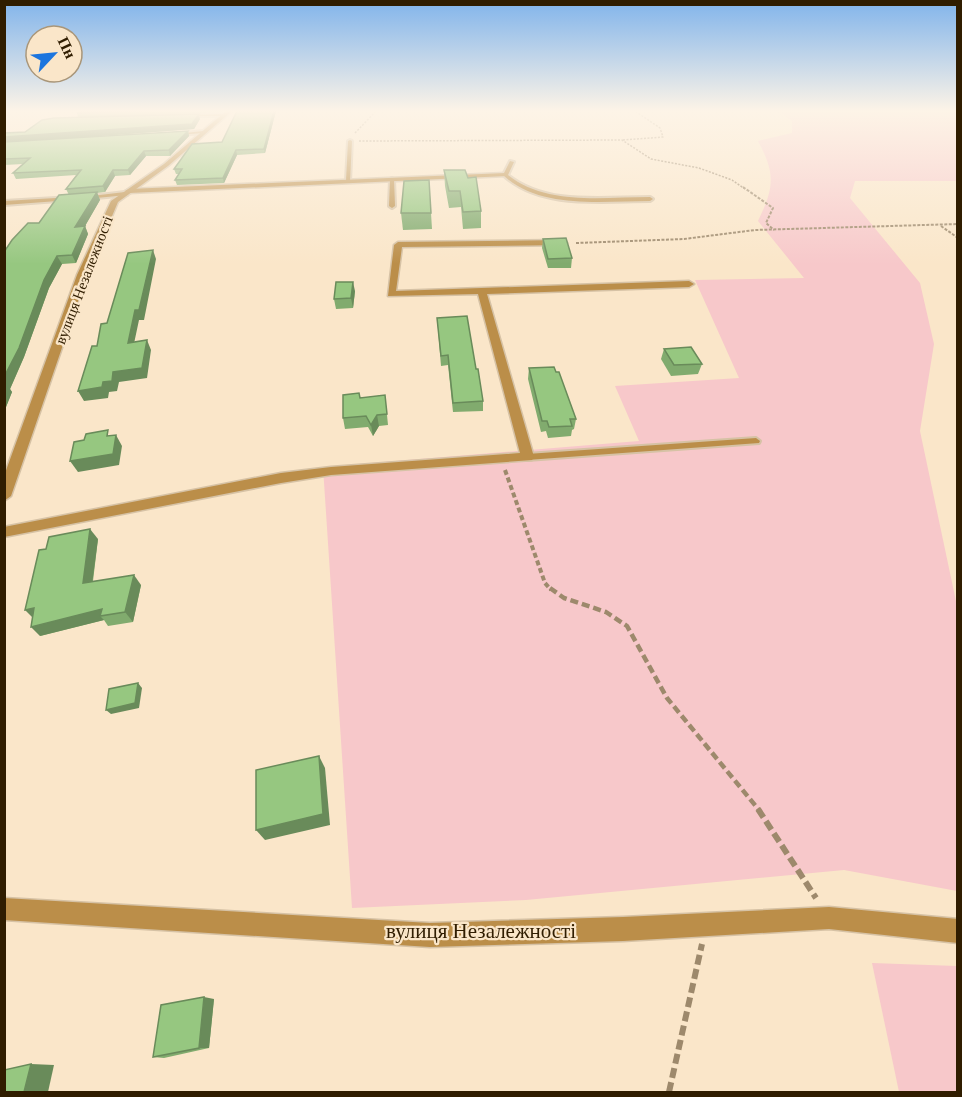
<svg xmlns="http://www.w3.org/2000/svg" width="962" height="1097" font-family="'Times New Roman',serif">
<rect width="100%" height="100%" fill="#fae6c9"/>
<g fill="#f7c8ca">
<path d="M 779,111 L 957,111 L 957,181 L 855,181 L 850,198 L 920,283 L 934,344 L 920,431 L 957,606 L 957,891 L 844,870 L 526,900 L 352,908 L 323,467 L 639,441 L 615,386 L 739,378 L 695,280 L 804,278 L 758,221 C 774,188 776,174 758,141 L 792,133 L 792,121 Z"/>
<polygon points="872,963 957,966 957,1092 899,1092"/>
</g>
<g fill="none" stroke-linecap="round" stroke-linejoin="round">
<defs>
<g id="service">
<polygon points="223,114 224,116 185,116 187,115"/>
<polygon points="203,131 204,133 177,135 175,134"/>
<polygon points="350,140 352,141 350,181 348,182 346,181 348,141"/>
<path d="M 510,161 L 514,162 L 508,175 C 547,206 603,197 650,197 L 653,199 L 650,201 C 603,201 540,210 503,175 Z"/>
<polygon points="392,178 394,179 395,206 392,208 389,206 390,179"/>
<polygon points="125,192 127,195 86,199 83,197"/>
<polygon points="73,197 71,200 4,205 4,201"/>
<polygon points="756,438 760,441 759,443 527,460 522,457 527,454"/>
</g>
<g id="minor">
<polygon points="505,173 507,176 129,193 125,191 129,189"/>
<polygon points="563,240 567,243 566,245 402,247 396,291 689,281 694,284 689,287 487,294 534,457 532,460 331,475 281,483 4,537 4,527 281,473 331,467 520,453 478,294 388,296 394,245 398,242"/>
</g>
<g id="tertiary">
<polygon points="226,111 232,111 168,166 118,202 87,275 11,496 4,501 4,476 77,275 111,201 164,164"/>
<polygon points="4,898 430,923 623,917 829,907 958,919 958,943 829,929 623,941 430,947 4,920"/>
</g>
</defs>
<use href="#service" stroke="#d6c2a5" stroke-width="4"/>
<use href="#minor" stroke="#d6c2a5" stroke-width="3"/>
<use href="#tertiary" stroke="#d6c2a5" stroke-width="3"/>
<g stroke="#9d896c" stroke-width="1.5" stroke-dasharray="2 1.5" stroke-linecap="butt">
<polyline points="355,133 376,111"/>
<polyline points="623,140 663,137 660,128 635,111"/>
<polyline points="359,141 622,140 651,159 699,168 732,180 745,189"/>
</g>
<g stroke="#9d896c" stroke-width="2" stroke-dasharray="3 1.5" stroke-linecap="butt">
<polyline points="743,187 773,208 766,223 774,230"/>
<polyline points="941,226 958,238"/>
<polyline points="576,243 684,239 755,230 958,224"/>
</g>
<polyline stroke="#9d896c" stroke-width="4" stroke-dasharray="5 3" stroke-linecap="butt" points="505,470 545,583 551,590"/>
<polyline stroke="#9d896c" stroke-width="4.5" stroke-dasharray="8 4" stroke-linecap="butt" points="550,588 564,598 606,612 627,626 667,698 759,810"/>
<g stroke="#9d896c" stroke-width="6" stroke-dasharray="10 4.5" stroke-linecap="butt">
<polyline points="758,809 816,898"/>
<polyline points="669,1092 702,944"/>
</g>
<use href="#service" fill="#bb8e49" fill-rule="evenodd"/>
<use href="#minor" fill="#bb8e49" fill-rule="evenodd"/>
<use href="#tertiary" fill="#bb8e49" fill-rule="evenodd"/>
</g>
<g fill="#81ab6e">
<polygon points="84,111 223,111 222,112 101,117 200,119 194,129 90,137 188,131 189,136 170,156 146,156 130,175 115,176 105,192 97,193 100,200 85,226 88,234 76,263 62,264 49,288 24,357 10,389 12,392 4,412 39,223 69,195 66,189 76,175 16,179 13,173 23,164 4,165 4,133 25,132 78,117 77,113"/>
<polygon points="233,111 276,111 265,153 237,155 224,183 177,185 175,180 179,174 176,174 174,169 222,142 237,112"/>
<polygon points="444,170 468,178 481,211 481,228 463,229 461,207 449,208 445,186"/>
<polygon points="429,180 432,229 403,230 401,213"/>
<polygon points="543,239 572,258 571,268 548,268 542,248"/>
<polygon points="355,291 353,308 336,309 334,299"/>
<polygon points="437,318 476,369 483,401 483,411 453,412 448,365 441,366"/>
<polygon points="664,349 702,364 698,374 671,376 661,359"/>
<polygon points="529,368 576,419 574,429 572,430 571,436 548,438 546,431 541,432 528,379"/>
<polygon points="385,395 388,425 379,426 373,436 368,427 345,429 343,418 360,398"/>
<polygon points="98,539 93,581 141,585 133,622 108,626 104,620 40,636"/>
<polygon points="214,999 209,1048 164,1058 153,1057"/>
</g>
<g fill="#698b5a">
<polygon points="274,111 276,111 265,153 264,149"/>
<polygon points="199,114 200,119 194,129 4,143 4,137"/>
<polygon points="188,131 189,136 170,156 169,150"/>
<polygon points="236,150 237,155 224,183 223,178"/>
<polygon points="144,151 146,156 130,175 128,170"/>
<polygon points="113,170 115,176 105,192 103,186"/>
<polygon points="97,192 100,200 85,226 88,234 76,263 72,255 75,227"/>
<polygon points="153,250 156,259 144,320 139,320 132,353 128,343 135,310"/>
<polygon points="57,256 62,264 49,288 24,357 10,389 12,392 4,412 4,377 44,280"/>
<polygon points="353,282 355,291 353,308 351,298"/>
<polygon points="147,340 151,350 147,378 119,382 117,391 109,392 108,398 84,401 78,391 113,372"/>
<polygon points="377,415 379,426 373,436 371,425"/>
<polygon points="116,435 122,446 119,465 78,472 70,461"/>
<polygon points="90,529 98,539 91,592 83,583"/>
<polygon points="134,575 141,585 133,622 125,612"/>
<polygon points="34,608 35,620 25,610"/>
<polygon points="102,609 100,616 104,620 40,636 31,627"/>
<polygon points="138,683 142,688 139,708 111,714 106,710"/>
<polygon points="319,756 325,768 330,825 265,840 256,830"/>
<polygon points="204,997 214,999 209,1048 199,1048"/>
<polygon points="31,1064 54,1065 48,1092 24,1092"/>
</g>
<g fill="#96c780" stroke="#698b5a" stroke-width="1.5">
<polygon points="84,111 143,111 77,113"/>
<polygon points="237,111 274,111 264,149 236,150 223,178 175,180 182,169 174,169 192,144 222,142"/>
<polygon points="199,114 192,124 4,137 4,133 25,132 42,120 54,118"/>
<polygon points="188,131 169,150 144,151 128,170 113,170 103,186 66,189 81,170 13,173 30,158 4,159 4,142"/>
<polygon points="444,170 465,170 468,178 476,177 481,211 463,212 460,191 449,191"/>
<polygon points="429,180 431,213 401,213 404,181"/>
<polygon points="97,192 75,227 85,226 72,255 57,256 44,280 19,348 4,377 4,252 12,240 28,223 39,223 59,195"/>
<polygon points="566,238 572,258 548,259 543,239"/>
<polygon points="153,250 139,310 135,310 128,343 147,340 142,368 113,372 112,381 103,382 102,387 78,391 92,346 97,346 101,324 107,323 128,253"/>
<polygon points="336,282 353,282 351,298 334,299"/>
<polygon points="467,316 476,369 478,369 483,401 453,403 448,355 441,356 437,318"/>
<polygon points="691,347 702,364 674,365 664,349"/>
<polygon points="554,367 556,372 559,372 576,419 570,419 572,426 549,427 547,421 542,421 529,368"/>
<polygon points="359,393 360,398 385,395 387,414 377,415 371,425 366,416 343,418 343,395"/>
<polygon points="108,430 107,436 116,435 113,454 70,461 74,442 84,440 86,434"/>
<polygon points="90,529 83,583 134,575 125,612 100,616 102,609 31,627 34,608 25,610 39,550 46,549 49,537"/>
<polygon points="138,683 135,703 106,710 109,689"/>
<polygon points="319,756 323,814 256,830 256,770"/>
<polygon points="204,997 199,1048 153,1057 161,1005"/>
<polygon points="31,1064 24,1092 4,1092 4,1070"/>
</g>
<linearGradient id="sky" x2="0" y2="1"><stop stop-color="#81b4eb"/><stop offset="0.42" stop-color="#fdf4e7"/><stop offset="1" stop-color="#fdf4e7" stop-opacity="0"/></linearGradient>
<rect width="962" height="264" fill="url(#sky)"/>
<g text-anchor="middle" stroke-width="4.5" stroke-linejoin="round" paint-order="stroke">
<g font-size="15" fill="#301d00" stroke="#fae6c9">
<text transform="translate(84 280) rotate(-69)" y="5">вулиця Незалежності</text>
</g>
<g font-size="21" fill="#301d00" stroke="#fae6c9">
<text x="481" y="938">вулиця Незалежності</text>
</g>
</g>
<rect width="962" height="1097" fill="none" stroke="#301d00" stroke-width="12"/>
<g transform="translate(54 54) rotate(64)"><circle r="28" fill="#fae6c9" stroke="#a99679" stroke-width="1.5"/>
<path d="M0-4.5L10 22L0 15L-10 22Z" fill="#1c75de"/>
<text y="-9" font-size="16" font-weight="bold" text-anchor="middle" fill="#301d00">Пн</text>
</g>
</svg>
